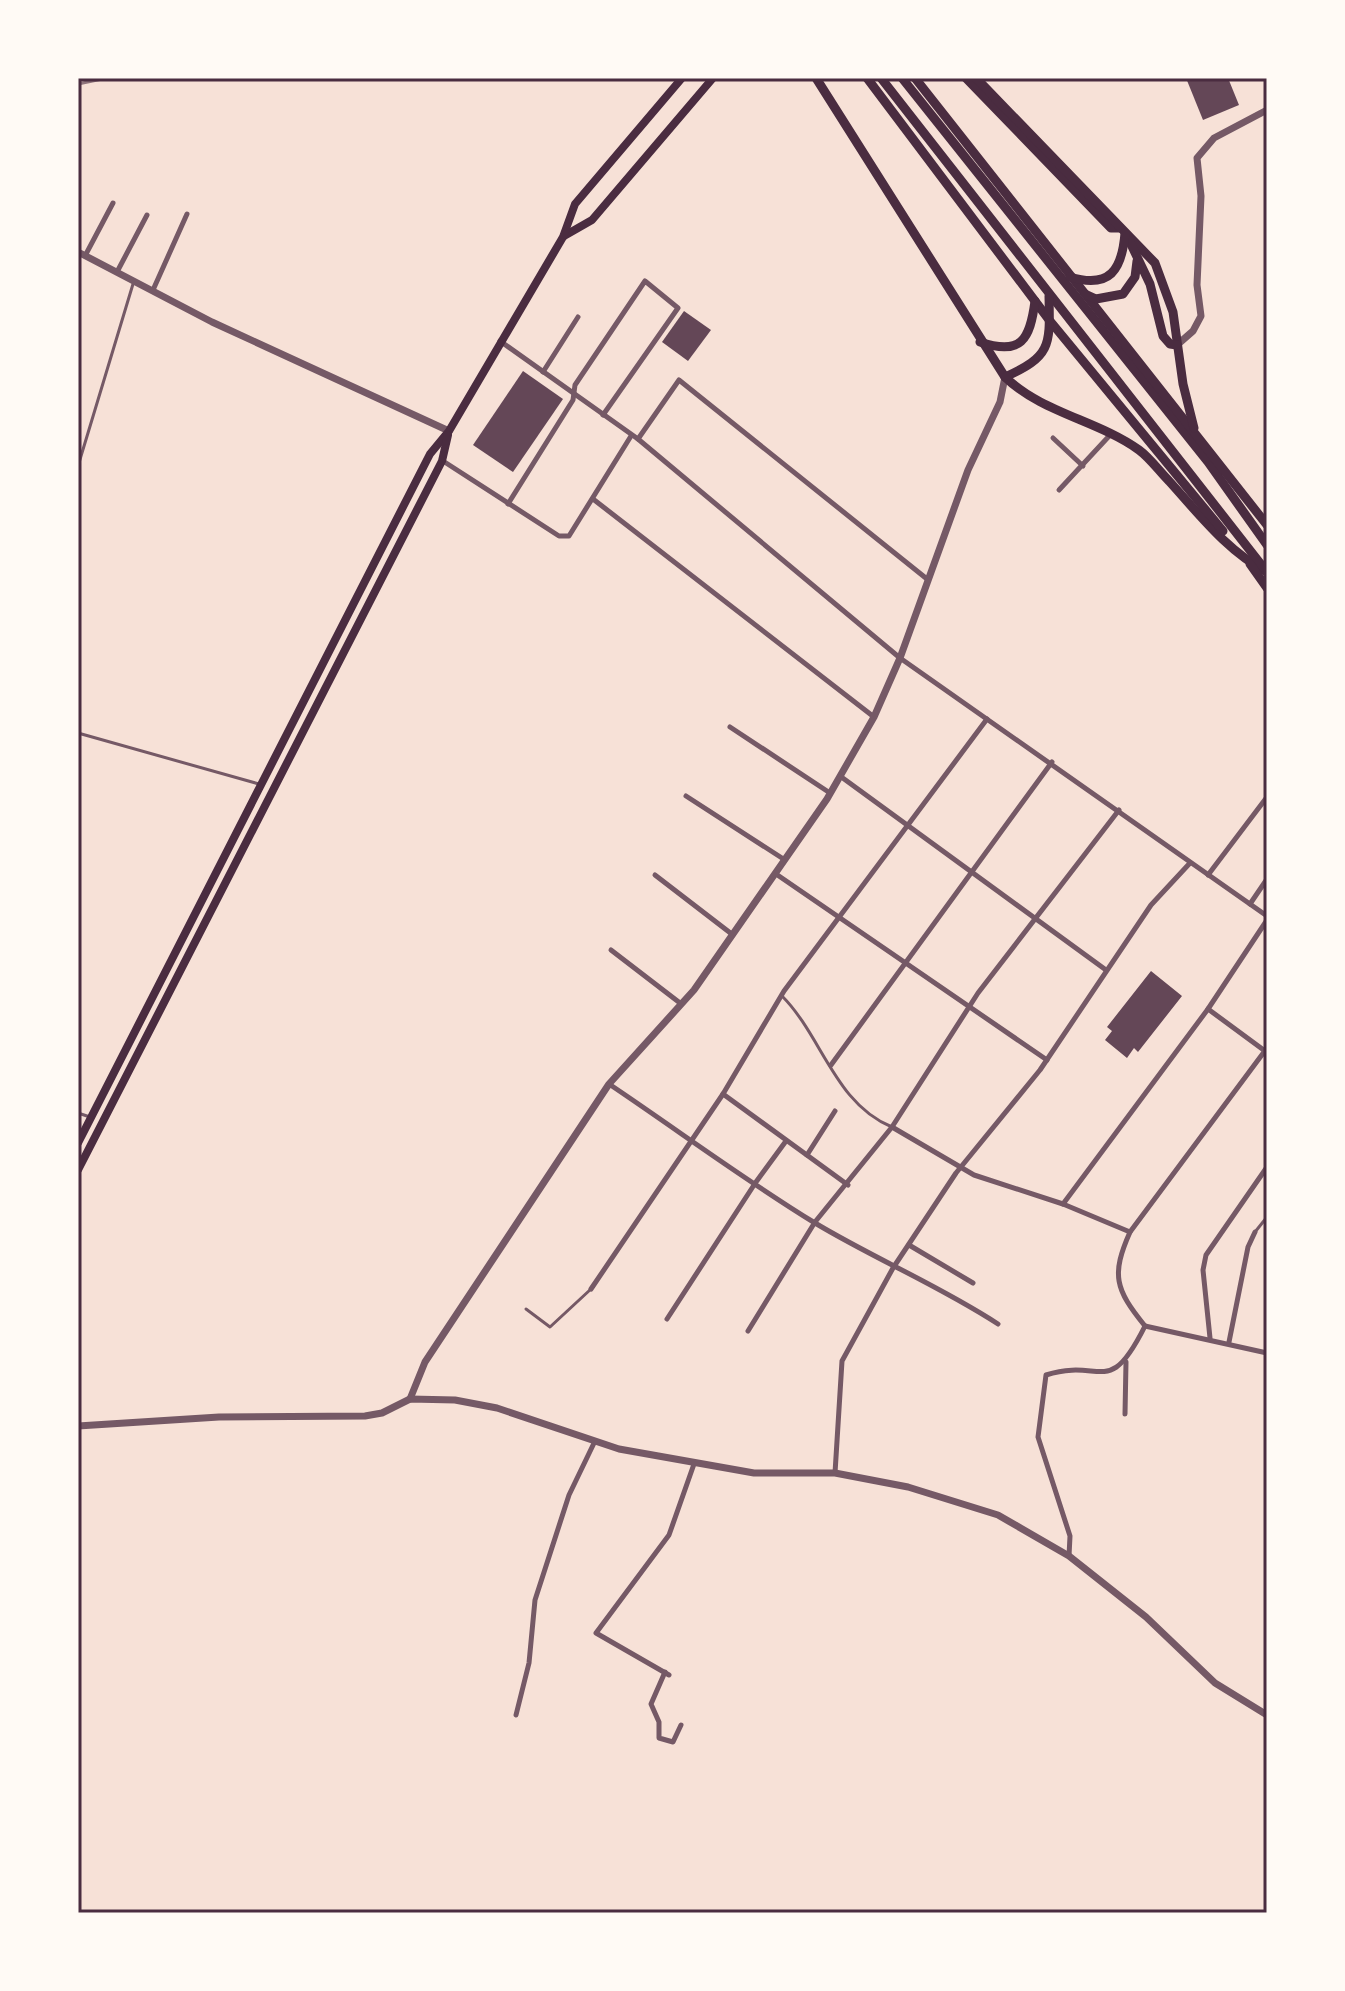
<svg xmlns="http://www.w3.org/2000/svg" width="1345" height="1991" font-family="'Nunito Sans',sans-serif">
<rect width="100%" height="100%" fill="#f7e1d7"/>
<g fill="#644757">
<polygon points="1186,78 1228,78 1239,105 1203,120"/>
<polygon points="684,311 711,330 688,361 662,342"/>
<polygon points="523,371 563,399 513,472 473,445"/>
<polygon points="1151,971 1182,996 1138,1052 1134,1048 1127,1058 1105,1040 1112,1031 1107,1027"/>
</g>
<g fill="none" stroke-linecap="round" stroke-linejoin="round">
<g stroke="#755966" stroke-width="3">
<polyline points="78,466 133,284"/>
<polyline points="78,733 259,784"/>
<path d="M 782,996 C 822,1036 835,1104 892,1127"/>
<polyline points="78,1113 90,1117"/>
<polyline points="1255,1232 1267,1217"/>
<polyline points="526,1309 550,1327 591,1289"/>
</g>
<g stroke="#755966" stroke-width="5">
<polyline points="85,256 113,203"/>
<polyline points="117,272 147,215"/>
<polyline points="153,290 187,214"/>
<polyline points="500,341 638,439 900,658 1267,916"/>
<polyline points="543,372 578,317"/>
<polyline points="1053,438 1083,466"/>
<polyline points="638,439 679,380 927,579"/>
<polyline points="443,461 559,536 569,536 631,436"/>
<polyline points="1059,490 1111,434"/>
<polyline points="593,499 874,717"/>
<polyline points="508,504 573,400 575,385 645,281 678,308 603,415"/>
<polyline points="730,727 830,793"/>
<polyline points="840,776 1106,970"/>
<polyline points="686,796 785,860"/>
<polyline points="776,874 1047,1060"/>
<polyline points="655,875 733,935"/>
<polyline points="1208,875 1267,797"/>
<polyline points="1250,904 1267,879"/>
<polyline points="611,950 680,1003"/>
<polyline points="1208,1009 1265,1051"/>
<polyline points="831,1065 1052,762"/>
<path d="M 609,1084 C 679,1131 746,1181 815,1223 C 875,1259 940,1286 998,1324"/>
<polyline points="723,1094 848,1185"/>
<polyline points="892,1127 974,1175 1063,1204 1130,1232"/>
<polyline points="807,1155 835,1111"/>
<polyline points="756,1182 786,1141"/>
<polyline points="1063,1204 1208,1009 1267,920"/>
<polyline points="909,1245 973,1283"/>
<polyline points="591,1289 723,1094 784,991 987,719"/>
<polyline points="667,1319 754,1185"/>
<path d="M 1145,1326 C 1115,1289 1111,1275 1130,1232 L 1267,1048"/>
<polyline points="1145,1326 1267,1353"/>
<polyline points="748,1331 815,1222 892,1127 978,993 1119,810"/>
<polyline points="1210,1338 1203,1270 1206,1255 1267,1167"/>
<polyline points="1229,1342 1248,1247 1255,1232"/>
<polyline points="1125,1414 1126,1362"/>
<polyline points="835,1473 842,1361 893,1268 956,1173 1040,1070 1151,905 1190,863"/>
<path d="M 1069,1556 L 1070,1536 L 1038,1437 L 1046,1375 C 1103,1357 1108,1400 1145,1326"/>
<polyline points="665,1672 651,1704 659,1722 659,1738 673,1742 681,1725"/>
<polyline points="669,1675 596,1633 669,1535 694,1464"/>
<polyline points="516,1715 529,1663 535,1600 569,1495 595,1441"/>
</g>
<g stroke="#755966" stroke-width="7">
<polyline points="78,252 212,322 449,431"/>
<polyline points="1177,345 1193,331 1201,316 1197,285 1201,196 1197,158 1214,138 1267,110"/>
<polyline points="410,1399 425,1362 609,1084 694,990 827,799 874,717 900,658 968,470 1000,402 1005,377"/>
<polyline points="78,1426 219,1417 365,1416 382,1413 410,1399 455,1400 497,1408 619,1449 754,1473 835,1473 908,1487 998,1515 1069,1556 1146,1617 1215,1683 1267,1715"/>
</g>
<g stroke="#4a2c40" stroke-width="8">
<polyline points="564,236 592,220 713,78"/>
<polyline points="78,1143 430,454 449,431 563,237 575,204 682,78"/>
<polyline points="78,1170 442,461 448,435"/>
</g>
<g stroke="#4a2c40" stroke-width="9">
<path d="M 816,78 L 1005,377 C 1042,413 1097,420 1139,450 C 1150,458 1159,471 1169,481 C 1199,514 1227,551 1267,572"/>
<polyline points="867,78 1050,321 1223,531"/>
<polyline points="881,78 1263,567"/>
<polyline points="902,78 1208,462 1267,545"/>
<polyline points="915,78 1267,525"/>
<polyline points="966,78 1111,228 1120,228"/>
<polyline points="976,78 1155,263 1173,312 1183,384 1194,428"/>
<polyline points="1129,240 1150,284 1163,336 1170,344 1177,345"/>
<path d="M 1070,277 C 1110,289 1122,270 1125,233"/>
<polyline points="1085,294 1096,299 1123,294 1135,277 1137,261"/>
<path d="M 980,342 C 1021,356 1030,340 1035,301"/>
<path d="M 1005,377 C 1052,356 1050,345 1049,296"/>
<polyline points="1250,564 1267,588"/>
</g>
<polyline stroke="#8f747c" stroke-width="3" points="78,84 107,78"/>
</g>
<rect width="1345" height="1991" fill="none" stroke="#fffaf5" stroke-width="160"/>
<rect x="80" y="80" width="1185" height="1831" fill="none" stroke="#4a2c40" stroke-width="3"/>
</svg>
